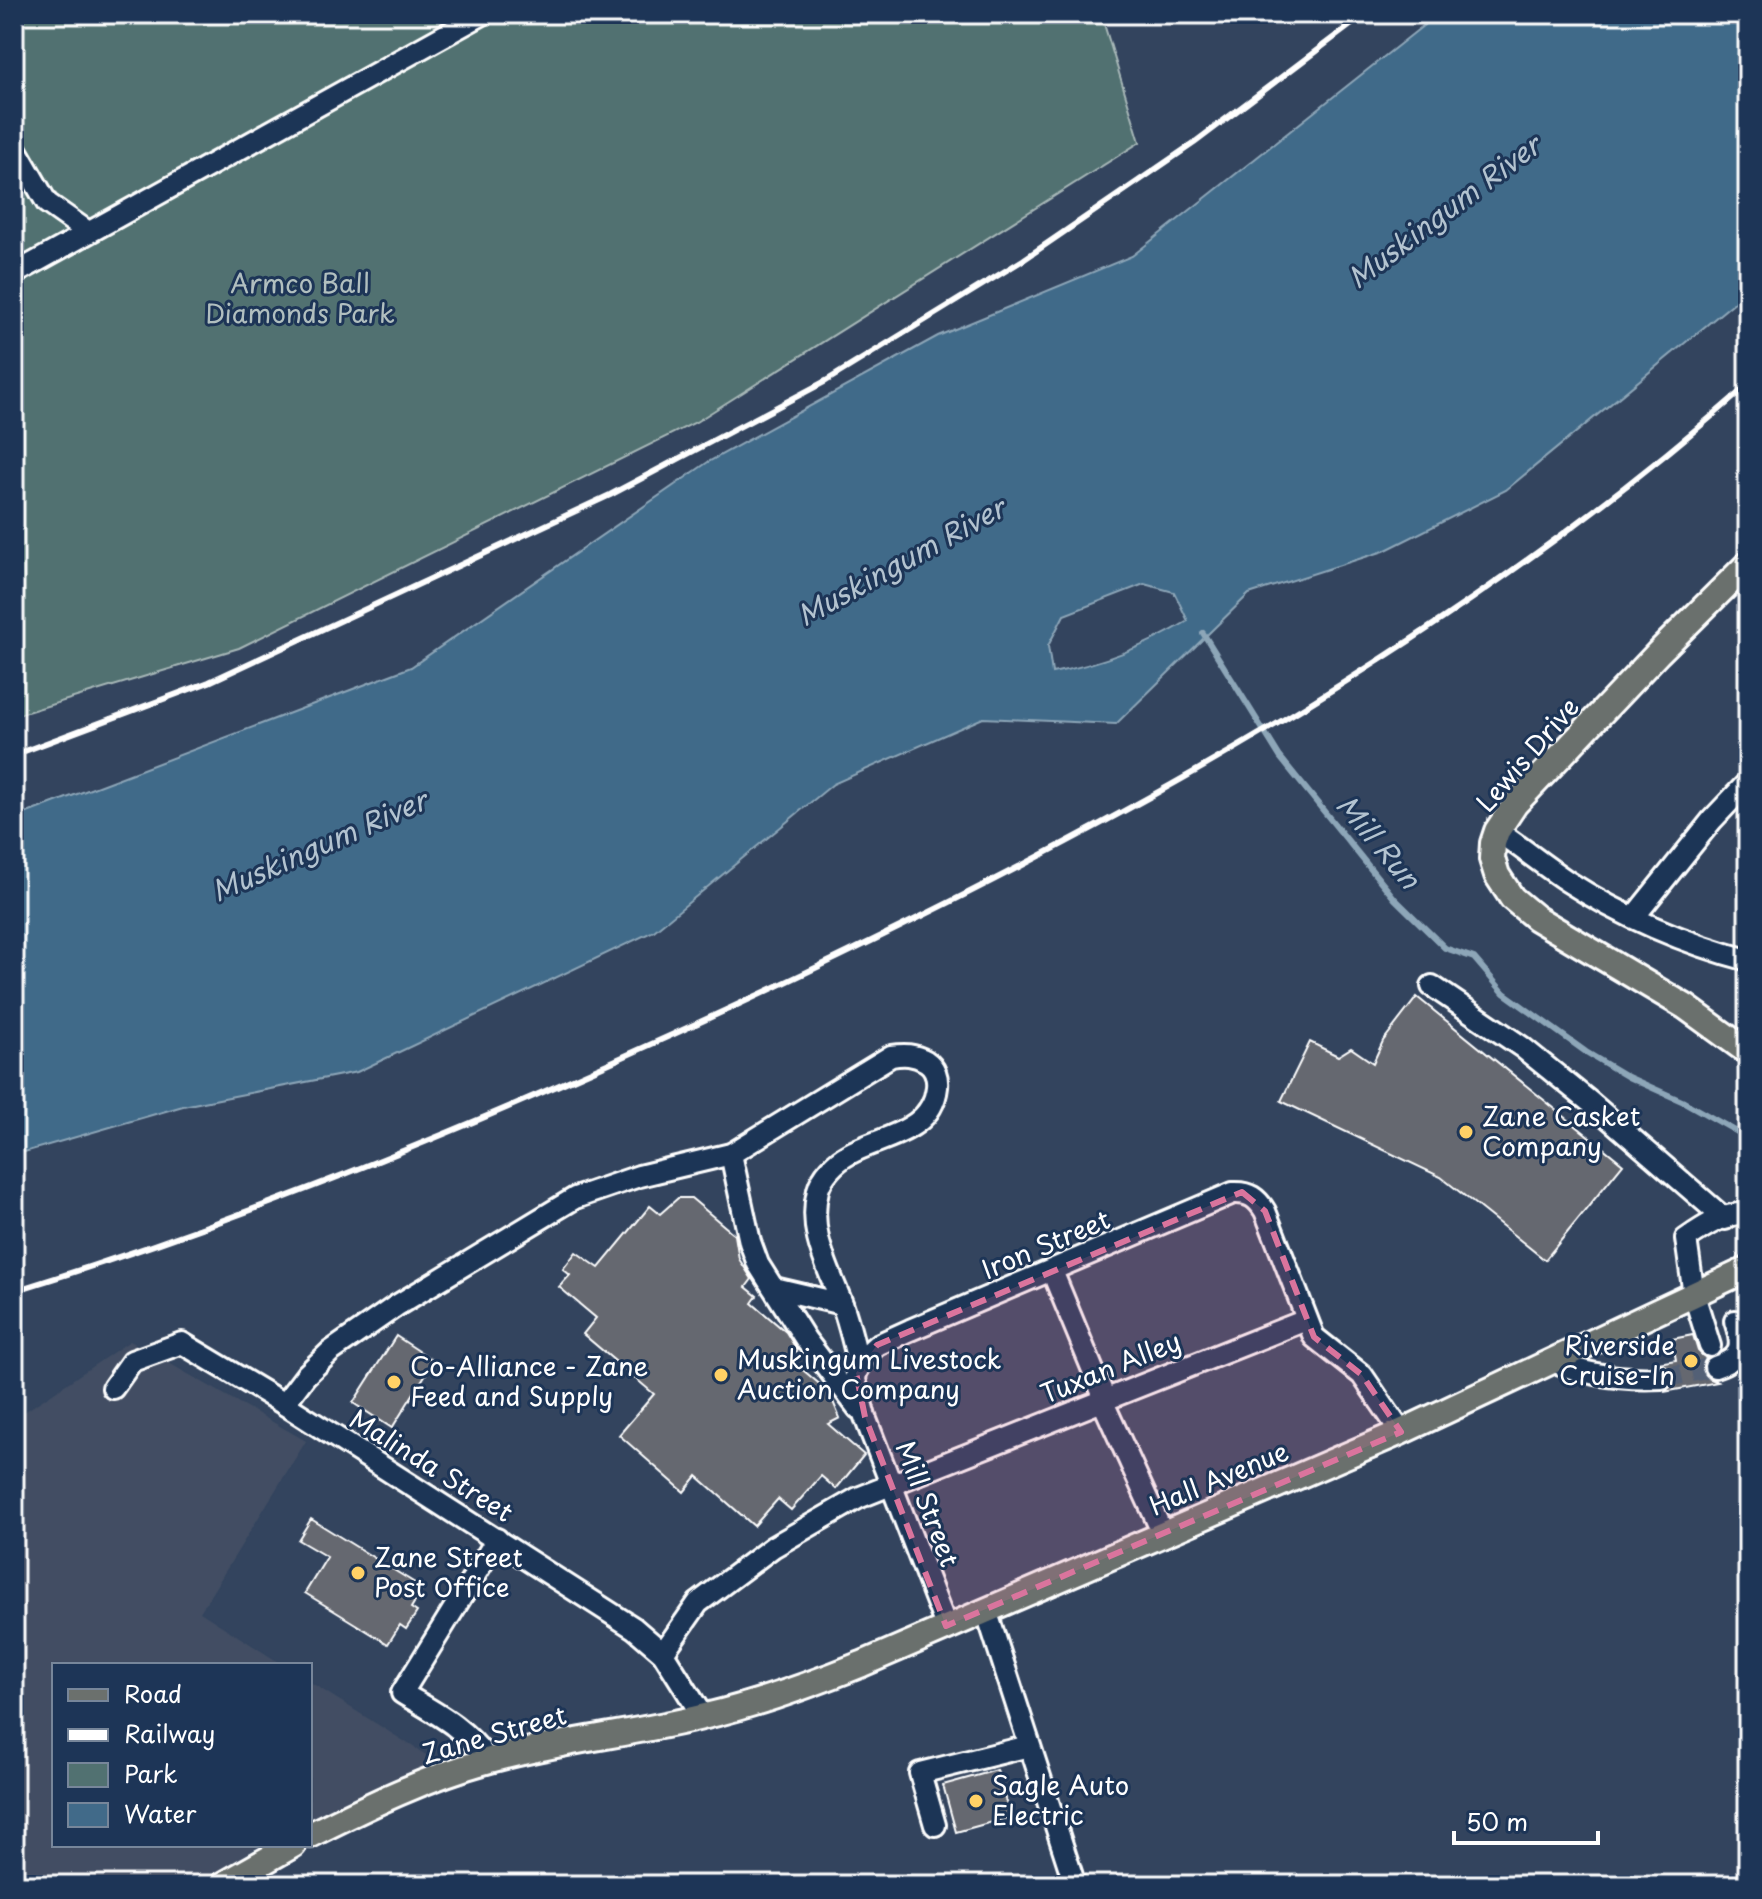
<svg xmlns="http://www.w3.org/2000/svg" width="1762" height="1899" font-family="'Playpen Sans',sans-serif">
<rect width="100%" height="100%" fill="#33445e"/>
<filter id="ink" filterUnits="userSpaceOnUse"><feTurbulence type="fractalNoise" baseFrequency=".0125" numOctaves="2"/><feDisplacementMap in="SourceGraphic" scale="16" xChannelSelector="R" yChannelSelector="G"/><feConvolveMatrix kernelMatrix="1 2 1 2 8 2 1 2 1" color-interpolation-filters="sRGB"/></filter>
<g filter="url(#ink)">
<g fill="#424e63">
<polygon points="130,1341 306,1441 200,1612 283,1665 54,1665 54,1845 260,1845 199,1885 14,1885 14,1416 20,1415"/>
<polygon points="310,1682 442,1765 310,1821"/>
</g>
<polygon fill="#517171" stroke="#a8b8b8" stroke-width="2" points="14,14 1101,14 1140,142 696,422 239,648 14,716"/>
<path fill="#416a89" stroke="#8da6b8" stroke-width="2" fill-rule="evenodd" d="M 1438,14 L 1748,14 L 1748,291 L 1506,490 L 1384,551 L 1249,594 L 1116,724 L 983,718 L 833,784 L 654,931 L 357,1072 L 183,1106 L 14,1155 L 14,818 L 411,667 L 708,462 L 938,336 L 1132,256 ZM 1144,584 L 1174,592 L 1188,621 C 1147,646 1099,664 1052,673 L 1048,646 L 1064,615 Z"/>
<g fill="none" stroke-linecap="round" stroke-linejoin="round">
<polyline stroke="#8da6b8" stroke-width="6" points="1203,633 1280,757 1395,899 1445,948 1474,958 1504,993 1586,1052 1628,1077 1684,1102 1748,1138"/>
</g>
<g fill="#65676f" stroke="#fff" stroke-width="2">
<polygon points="1417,997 1623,1164 1545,1260 1441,1177 1281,1101 1310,1042 1338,1056 1351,1048 1373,1063 1383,1041"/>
<polygon points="678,1198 691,1198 735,1235 739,1259 752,1279 746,1287 757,1296 752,1303 786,1332 797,1350 790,1359 829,1392 840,1418 828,1424 864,1455 836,1489 821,1476 791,1510 778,1499 754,1526 697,1476 684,1492 619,1435 654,1394 583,1334 596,1318 559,1287 570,1275 563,1269 576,1252 599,1268 650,1206 660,1214"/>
<polygon points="1693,1335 1698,1351 1706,1358 1702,1364 1703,1372 1708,1378 1718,1382 1664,1392 1673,1385 1675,1377 1669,1367 1658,1363 1676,1360 1672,1339"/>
<polygon points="396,1336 434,1361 392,1428 353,1403"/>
<polygon points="311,1519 423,1588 411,1608 417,1612 406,1629 400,1625 388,1644 305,1593 327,1557 298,1540"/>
<polygon points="997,1770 1010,1817 956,1832 943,1785"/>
</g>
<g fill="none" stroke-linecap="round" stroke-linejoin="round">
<polyline stroke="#526076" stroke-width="20" stroke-dasharray="20 10" stroke-linecap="butt" points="1662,1378 1715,1367"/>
<defs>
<g id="minor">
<polyline points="14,146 47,203 88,232"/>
<polyline points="14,274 483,14"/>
<path d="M 1497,831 C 1521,847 1543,865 1567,881 C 1621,916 1686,944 1748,960"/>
<polyline points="1634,917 1712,820 1748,782"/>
<polyline points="1432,986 1522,1047 1590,1102 1725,1219"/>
<polyline points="731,1154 750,1242 758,1264 806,1340 858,1408"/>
<polyline points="1052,1271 1102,1392 1106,1409 1163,1534"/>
<polyline points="774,1288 842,1304"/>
<path d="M 1710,1346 L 1694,1295 L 1686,1239 C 1703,1227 1727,1211 1748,1214"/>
<path d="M 1553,1361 C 1588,1376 1623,1380 1662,1378"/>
<path d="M 1715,1367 C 1742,1358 1744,1348 1735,1321"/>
<polyline points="113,1388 132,1361 182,1343 284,1404 634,1628 663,1653 703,1717"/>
<path d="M 284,1404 L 306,1375 L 330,1352 L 396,1306 L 575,1198 L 639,1176 L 731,1154 L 891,1056 C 904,1054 914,1054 926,1061 C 935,1067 938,1077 937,1087 C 932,1133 881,1136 849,1154 C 836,1161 822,1175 818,1190 C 808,1231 826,1263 841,1301 C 849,1322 854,1344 859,1366"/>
<polyline points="986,1610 1075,1885"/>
<path d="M 946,1626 L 865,1417 L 855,1380 L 856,1373 L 866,1355 L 877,1345 L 910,1330 L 1233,1193 C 1249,1192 1257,1198 1265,1211 L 1314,1337 L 1362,1375 L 1401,1432"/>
<polyline points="663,1653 698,1603 773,1547 858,1498 1306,1320"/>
<path d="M 488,1760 C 463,1726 437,1714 402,1693 L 497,1539"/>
<polyline points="935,1825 920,1773 1029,1746"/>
</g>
<g id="major">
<polyline points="1748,564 1658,653 1515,804 1497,831 1493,843 1492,859 1497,875 1512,898 1536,918 1686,1007 1748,1052"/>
<path d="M 310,1835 C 368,1806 427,1777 490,1760 C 561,1740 635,1734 706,1716 C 761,1703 810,1685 862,1664 L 1401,1432 L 1748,1269"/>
<polyline points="223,1885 293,1845"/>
</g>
</defs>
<use href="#minor" stroke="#fff" stroke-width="26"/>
<use href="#major" stroke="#fff" stroke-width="30"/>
<use href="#minor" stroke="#1d3557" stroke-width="20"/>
<use href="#major" stroke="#6b706d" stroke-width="24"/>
<g stroke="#fff" stroke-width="6">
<polyline points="14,755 209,682 610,495 826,381 1023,260 1194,143 1365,14"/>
<path d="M 14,1291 C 270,1212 524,1105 767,991 C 1114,828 1458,640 1748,385"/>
</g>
</g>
</g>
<path fill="#da749d" fill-opacity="0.2" stroke="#da749d" stroke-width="6" stroke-dasharray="16 10" stroke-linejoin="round" d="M 1242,1192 L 1265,1211 L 1314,1337 L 1362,1375 L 1401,1432 L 946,1626 L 865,1417 L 856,1373 L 877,1345 Z"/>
<g fill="#ffd166" stroke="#1d3557" stroke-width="3">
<circle cx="1466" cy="1132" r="8"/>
<circle cx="1691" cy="1361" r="8"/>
<circle cx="721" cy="1375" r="8"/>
<circle cx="394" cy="1382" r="8"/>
<circle cx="358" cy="1573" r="8"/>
<circle cx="976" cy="1801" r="8"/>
</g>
<g text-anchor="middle" stroke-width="6" stroke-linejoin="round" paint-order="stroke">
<g font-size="26" fill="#b1bfbf" stroke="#1d3557">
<text x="300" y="293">Armco Ball<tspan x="300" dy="30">Diamonds Park</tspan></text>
</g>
<g font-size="26" fill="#fff" stroke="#1d3557">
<text transform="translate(1528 755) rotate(-49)" y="9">Lewis Drive</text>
<text transform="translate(1046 1245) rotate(-23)" y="9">Iron Street</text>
<text transform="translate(1111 1368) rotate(-22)" y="9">Tuxan Alley</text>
<text transform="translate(431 1466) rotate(32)" y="9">Malinda Street</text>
<text transform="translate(1219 1479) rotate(-23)" y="9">Hall Avenue</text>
<text transform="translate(927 1504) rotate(69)" y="9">Mill Street</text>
<text transform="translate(494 1735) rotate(-16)" y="9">Zane Street</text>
</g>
<g font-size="26" fill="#fff" stroke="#1d3557" text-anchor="start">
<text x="1482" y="1126">Zane Casket<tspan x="1482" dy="30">Company</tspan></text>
<text x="1675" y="1355" text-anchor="end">Riverside<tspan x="1675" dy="30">Cruise-In</tspan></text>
<text x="737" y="1369">Muskingum Livestock<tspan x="737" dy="30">Auction Company</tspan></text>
<text x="410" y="1376">Co-Alliance - Zane<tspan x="410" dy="30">Feed and Supply</tspan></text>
<text x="374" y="1567">Zane Street<tspan x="374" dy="30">Post Office</tspan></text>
<text x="992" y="1795">Sagle Auto<tspan x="992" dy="30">Electric</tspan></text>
</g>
<g font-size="28" font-style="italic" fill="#b3c3d0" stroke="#1d3557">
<text transform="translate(1444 212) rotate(-37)" y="10">Muskingum River</text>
<text transform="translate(901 562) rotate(-29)" y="10">Muskingum River</text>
<text transform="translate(1378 842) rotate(50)" y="10">Mill Run</text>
<text transform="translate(319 846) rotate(-24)" y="10">Muskingum River</text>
</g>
</g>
<rect width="1762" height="1899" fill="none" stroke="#1d3557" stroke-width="48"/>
<rect x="24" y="24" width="1714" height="1851" fill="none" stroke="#fff" stroke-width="3" filter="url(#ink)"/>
<rect x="52" y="1663" width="260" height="184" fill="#1d3557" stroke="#77869a" stroke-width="2"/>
<rect x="68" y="1689" width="40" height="12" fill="#6b706d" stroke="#77869a" stroke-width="2"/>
<text x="124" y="1703" font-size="24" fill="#ffffff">Road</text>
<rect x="68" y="1729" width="40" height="12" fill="#ffffff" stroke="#77869a" stroke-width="2"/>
<text x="124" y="1743" font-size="24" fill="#ffffff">Railway</text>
<rect x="68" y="1763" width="40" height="24" fill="#517171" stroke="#77869a" stroke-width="2"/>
<text x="124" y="1783" font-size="24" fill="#ffffff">Park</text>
<rect x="68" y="1803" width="40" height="24" fill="#416a89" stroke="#77869a" stroke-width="2"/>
<text x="124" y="1823" font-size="24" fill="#ffffff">Water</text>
<path d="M1454 1831v12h144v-12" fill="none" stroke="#ffffff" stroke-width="4"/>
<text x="1466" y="1831" font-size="24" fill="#ffffff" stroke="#1d3557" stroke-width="6" paint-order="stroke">50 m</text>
</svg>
